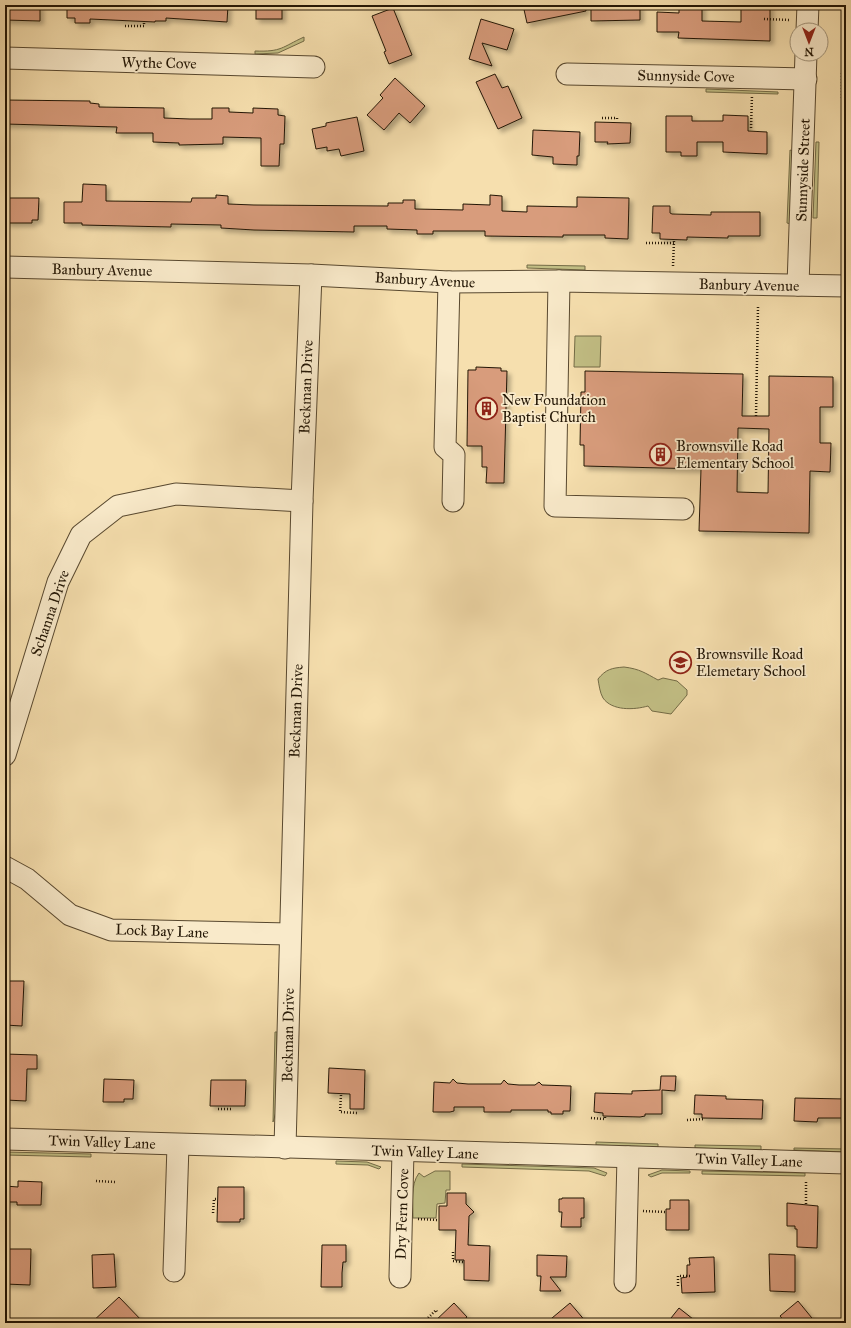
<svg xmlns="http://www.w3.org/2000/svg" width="851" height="1328" font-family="'IM FELL Great Primer',serif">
<defs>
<filter id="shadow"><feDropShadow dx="3.5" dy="3.5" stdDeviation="2" flood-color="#0004"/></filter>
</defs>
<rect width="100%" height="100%" fill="#f6dfae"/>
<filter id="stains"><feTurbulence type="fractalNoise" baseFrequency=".005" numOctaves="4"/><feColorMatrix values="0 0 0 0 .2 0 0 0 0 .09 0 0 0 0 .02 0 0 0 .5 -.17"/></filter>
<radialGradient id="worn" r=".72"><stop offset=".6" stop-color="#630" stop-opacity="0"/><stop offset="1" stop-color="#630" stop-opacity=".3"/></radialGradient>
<g fill="#c3c086" stroke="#736b46">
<path d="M 304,37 L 304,41 L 278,53 L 255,54 L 255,51 C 282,52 282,47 304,37 Z"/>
<polygon points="706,89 778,92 778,94 706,92"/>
<polygon points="816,142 819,142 817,218 813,218"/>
<polygon points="790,150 793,151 791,224 787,223"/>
<polygon points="527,265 585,266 585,270 527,268"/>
<polygon points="575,336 601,336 600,367 574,367"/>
<path d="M 624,667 C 640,669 645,673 658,680 L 663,678 L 677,681 L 687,690 L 687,695 L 671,714 L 652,711 L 648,706 C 634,710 612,711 603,698 C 600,693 599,685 598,679 C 606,669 612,668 624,667 Z"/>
<polygon points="275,1032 277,1032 276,1112 273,1122"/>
<polygon points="596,1142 658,1144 658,1147 596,1145"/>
<polygon points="695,1145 761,1146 761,1150 695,1148"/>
<polygon points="794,1148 846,1149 846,1152 794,1150"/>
<polygon points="5,1152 91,1154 91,1157 5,1155"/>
<polygon points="336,1161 367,1162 381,1167 379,1169 368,1165 336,1164"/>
<polygon points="462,1164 594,1168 607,1173 605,1176 589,1171 462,1167"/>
<polygon points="662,1170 690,1171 690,1173 662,1173 651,1177 648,1175"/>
<path d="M 435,1171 L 450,1171 L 450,1190 L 446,1190 L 445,1203 L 437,1204 L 436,1218 L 413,1218 C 413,1204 410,1185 419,1173 L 424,1177 Z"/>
<polygon points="702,1171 805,1173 805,1176 702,1174"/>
</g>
<g fill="#d89c7b" stroke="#231605" fill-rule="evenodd" filter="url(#shadow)">
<polygon points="5,5 40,5 40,21 5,20"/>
<polygon points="67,5 228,5 227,22 166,18 166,21 155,21 155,22 90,19 90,23 75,23 75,18 67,18"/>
<rect x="256" y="5" width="26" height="14"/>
<polygon points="523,5 585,5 586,11 527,23"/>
<polygon points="591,5 640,5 640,20 591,21"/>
<polygon points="679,5 702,5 702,21 741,22 741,5 770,5 770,41 678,38 679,32 657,32 657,12 679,13"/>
<polygon points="393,8 412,55 389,64 384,52 386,51 372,16"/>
<polygon points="481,19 514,29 507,50 482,43 492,66 469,59"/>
<polygon points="495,74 502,88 508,86 522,118 498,129 476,82"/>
<polygon points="395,78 425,106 410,123 399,113 384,130 367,115 383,98 380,95"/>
<polygon points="5,100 90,101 90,103 99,104 99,107 164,108 164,118 190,119 212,119 212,108 229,108 229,112 253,113 253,108 278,109 278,115 285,116 284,144 280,144 279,166 261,166 261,138 223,137 223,144 179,145 179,143 153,142 153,133 116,133 117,127 5,124"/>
<polygon points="723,115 748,116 748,131 767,132 767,154 723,152 723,142 697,142 697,156 681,156 681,152 666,152 666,116 692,116 692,121 723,121"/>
<polygon points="357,117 364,151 341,156 339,149 327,151 327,147 316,149 312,129 326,126 326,123"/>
<polygon points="595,122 631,123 630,143 607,144 608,142 595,142"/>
<polygon points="533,130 580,132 579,156 577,156 577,165 553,164 553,157 532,155"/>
<polygon points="83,184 106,185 106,201 191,202 192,198 216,198 216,195 228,196 228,204 254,205 388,206 388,203 403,203 403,200 415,200 415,209 463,210 463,204 490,205 490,195 502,196 502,211 527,212 527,206 577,207 577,197 629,198 628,239 605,238 605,235 563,235 563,237 485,236 485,231 433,231 433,234 417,234 417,230 387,229 387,226 354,226 354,232 254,230 221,228 221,225 171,224 171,227 82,225 82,223 64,223 64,202 82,202"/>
<polygon points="5,198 39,198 38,220 32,220 32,223 7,223 7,220 5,220"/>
<polygon points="653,206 670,206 670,213 672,214 711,215 711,212 760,212 760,236 728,236 728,238 687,237 687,240 660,239 660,233 652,233"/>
<polygon points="476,367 501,368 501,371 507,371 504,483 486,483 487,467 482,467 482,446 467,446 468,370 476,370"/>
<path d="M 585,371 L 743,374 L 742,416 L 769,416 L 769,376 L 833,377 L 833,407 L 820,407 L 820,443 L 831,443 L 830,472 L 810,471 L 809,533 L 699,531 L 701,469 L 584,466 L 584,445 L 580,445 L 581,392 L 585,392 ZM 738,428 L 769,429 L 768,493 L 737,492 Z"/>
<polygon points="5,981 24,981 22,1026 5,1025"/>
<polygon points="5,1054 37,1055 37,1069 27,1069 26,1101 6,1100"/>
<polygon points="329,1068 365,1070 364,1109 350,1109 350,1094 328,1093"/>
<polygon points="661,1076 676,1076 675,1091 662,1090 662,1114 645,1114 645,1116 640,1117 603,1116 603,1113 594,1112 595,1093 632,1094 632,1091 660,1090"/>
<polygon points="104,1079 134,1080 133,1099 124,1099 124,1102 103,1102"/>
<polygon points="453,1079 457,1083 468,1084 501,1084 504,1080 508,1084 519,1085 535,1085 539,1082 542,1085 571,1086 570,1111 563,1111 563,1114 551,1114 551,1112 548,1112 548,1110 511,1110 511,1112 484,1112 484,1107 454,1107 454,1111 450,1112 433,1112 434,1082 450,1083"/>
<polygon points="211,1080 246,1080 245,1106 210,1106"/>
<polygon points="695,1095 726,1096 726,1099 763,1100 762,1119 702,1118 702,1114 694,1114"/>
<polygon points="795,1098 846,1099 846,1118 818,1118 817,1122 794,1121"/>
<polygon points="18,1181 42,1182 41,1205 17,1205 17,1202 5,1202 5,1186 18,1187"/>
<polygon points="218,1187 244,1187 244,1219 240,1219 240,1222 217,1222"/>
<polygon points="447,1193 466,1193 466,1204 474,1212 469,1216 468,1245 490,1246 489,1281 464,1280 464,1260 455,1260 456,1230 439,1230 439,1206 447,1206"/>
<polygon points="562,1198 584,1198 584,1218 581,1218 581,1227 561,1227 562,1212 559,1212 559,1199 562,1199"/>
<polygon points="670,1200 689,1200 689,1230 666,1230 666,1209 670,1209"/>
<polygon points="787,1203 818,1206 817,1248 797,1247 797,1229 795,1229 795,1226 787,1226"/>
<polygon points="322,1245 346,1245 346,1262 343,1262 342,1273 342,1287 321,1287"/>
<polygon points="5,1249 31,1249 30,1285 5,1284"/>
<polygon points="114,1254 116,1287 93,1288 92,1255"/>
<polygon points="769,1254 795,1255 795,1292 770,1291"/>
<polygon points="537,1255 567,1256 566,1277 550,1277 561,1291 540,1291 541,1276 537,1276"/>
<polygon points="714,1257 715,1292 682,1293 681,1278 687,1277 687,1265 690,1265 689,1258"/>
<polygon points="119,1297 144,1323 91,1323"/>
<polygon points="798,1301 816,1323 786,1323 780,1316"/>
<polygon points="454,1303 467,1317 460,1323 433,1323"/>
<polygon points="570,1303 587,1323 546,1323"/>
<polygon points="679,1308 698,1323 667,1323"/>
</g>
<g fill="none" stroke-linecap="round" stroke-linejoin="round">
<defs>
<g id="minor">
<polyline points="807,30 808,5"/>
<polyline points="5,58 314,67"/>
<polyline points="567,74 806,79"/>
<polyline points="5,267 311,275 449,282 559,281 846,286"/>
<polyline points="559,281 555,506 683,509"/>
<polyline points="449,282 445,447 454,455 453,501"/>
<polyline points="798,285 806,54"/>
<polyline points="5,755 58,582 81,535 118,506 176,494 302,501"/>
<polyline points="5,867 27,879 70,915 111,930 290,934"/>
<polyline points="5,1139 846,1163"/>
<polyline points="285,1148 302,501 311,275"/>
<polyline points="174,1271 178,1145"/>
<polyline points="400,1277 403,1151"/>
<polyline points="625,1282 628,1157"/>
</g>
</defs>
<use href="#minor" stroke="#58482f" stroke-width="23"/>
<g stroke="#231605" stroke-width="2.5" stroke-dasharray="1 2" stroke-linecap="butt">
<polyline points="845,10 844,32 846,33"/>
<polyline points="764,19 790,20"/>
<polyline points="125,26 144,26 144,23"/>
<polyline points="842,73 842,99 845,99"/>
<polyline points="602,118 617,118 617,121"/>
<polyline points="751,128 752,95"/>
<polyline points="843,151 843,137"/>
<polyline points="646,243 674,243"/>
<polyline points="673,266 674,241"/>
<polyline points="756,416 758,307"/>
<polyline points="341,1095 340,1112 357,1113"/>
<polyline points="218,1109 233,1109"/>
<polyline points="591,1118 605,1119 605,1117"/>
<polyline points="687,1120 705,1119"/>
<polyline points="96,1181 115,1182 115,1184"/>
<polyline points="806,1204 806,1180"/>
<polyline points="643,1211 665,1212"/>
<polyline points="213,1213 214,1199 216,1199"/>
<polyline points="418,1219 438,1220"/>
<polyline points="453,1252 453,1261 463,1262"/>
<polyline points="678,1286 678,1276 690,1276"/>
<polyline points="426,1320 436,1310 437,1312"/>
<polyline points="664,1323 665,1323"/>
</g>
<use href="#minor" stroke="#f9eaca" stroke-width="21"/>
</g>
<defs>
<symbol id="building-ring" viewBox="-11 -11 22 22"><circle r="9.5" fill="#f9eaca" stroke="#8f2418" stroke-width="1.5"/><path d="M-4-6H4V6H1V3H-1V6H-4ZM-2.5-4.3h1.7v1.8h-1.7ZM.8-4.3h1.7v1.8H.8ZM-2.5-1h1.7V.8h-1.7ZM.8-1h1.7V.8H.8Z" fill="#8f2418"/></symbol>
<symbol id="school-ring" viewBox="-11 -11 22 22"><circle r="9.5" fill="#f9eaca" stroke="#8f2418" stroke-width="1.5"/><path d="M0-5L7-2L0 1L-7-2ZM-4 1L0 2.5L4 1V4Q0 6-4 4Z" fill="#8f2418"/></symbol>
</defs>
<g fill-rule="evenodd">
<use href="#building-ring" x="474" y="396" width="25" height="25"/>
<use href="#building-ring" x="648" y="442" width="25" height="25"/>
<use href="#school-ring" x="668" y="650" width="25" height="25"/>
</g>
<g text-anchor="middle" stroke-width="3.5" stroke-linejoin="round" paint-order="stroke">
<g font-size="15" fill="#231605" stroke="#f9eaca">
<text transform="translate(159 63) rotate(1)" y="5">Wythe Cove</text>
<text transform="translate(686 76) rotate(1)" y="5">Sunnyside Cove</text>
<text transform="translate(803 170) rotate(-88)" y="5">Sunnyside Street</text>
<text transform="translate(102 270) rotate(1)" y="5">Banbury Avenue</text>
<text transform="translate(425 280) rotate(3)" y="5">Banbury Avenue</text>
<text transform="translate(749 285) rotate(1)" y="5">Banbury Avenue</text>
<text transform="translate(306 387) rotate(-88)" y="5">Beckman Drive</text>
<text transform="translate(50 613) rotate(-71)" y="5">Schanna Drive</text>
<text transform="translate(296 711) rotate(-88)" y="5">Beckman Drive</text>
<text transform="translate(162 931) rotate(2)" y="5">Lock Bay Lane</text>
<text transform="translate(288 1035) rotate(-89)" y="5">Beckman Drive</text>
<text transform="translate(102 1142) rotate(2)" y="5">Twin Valley Lane</text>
<text transform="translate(425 1152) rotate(2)" y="5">Twin Valley Lane</text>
<text transform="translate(749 1160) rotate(2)" y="5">Twin Valley Lane</text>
<text transform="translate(402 1214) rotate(-88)" y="5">Dry Fern Cove</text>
</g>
<g font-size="15" fill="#231605" stroke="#f9eaca" text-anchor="start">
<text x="502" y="405">New Foundation<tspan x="502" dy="17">Baptist Church</tspan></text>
<text x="676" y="451">Brownsville Road<tspan x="676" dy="17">Elementary School</tspan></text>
<text x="696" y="659">Brownsville Road<tspan x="696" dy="17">Elemetary School</tspan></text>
</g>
</g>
<rect width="851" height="1328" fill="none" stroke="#f6dfae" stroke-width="20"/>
<rect x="6" y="6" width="839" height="1316" fill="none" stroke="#231605" stroke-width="2"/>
<rect x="10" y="10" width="831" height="1308" fill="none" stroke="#231605"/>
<g transform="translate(809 42) rotate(180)"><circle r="19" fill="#f9eaca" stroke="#a3957b"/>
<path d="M0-3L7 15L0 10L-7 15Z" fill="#8f2418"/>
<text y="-6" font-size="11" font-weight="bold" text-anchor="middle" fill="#231605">N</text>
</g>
<rect width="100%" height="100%" filter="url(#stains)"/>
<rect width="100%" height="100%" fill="url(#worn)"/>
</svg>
